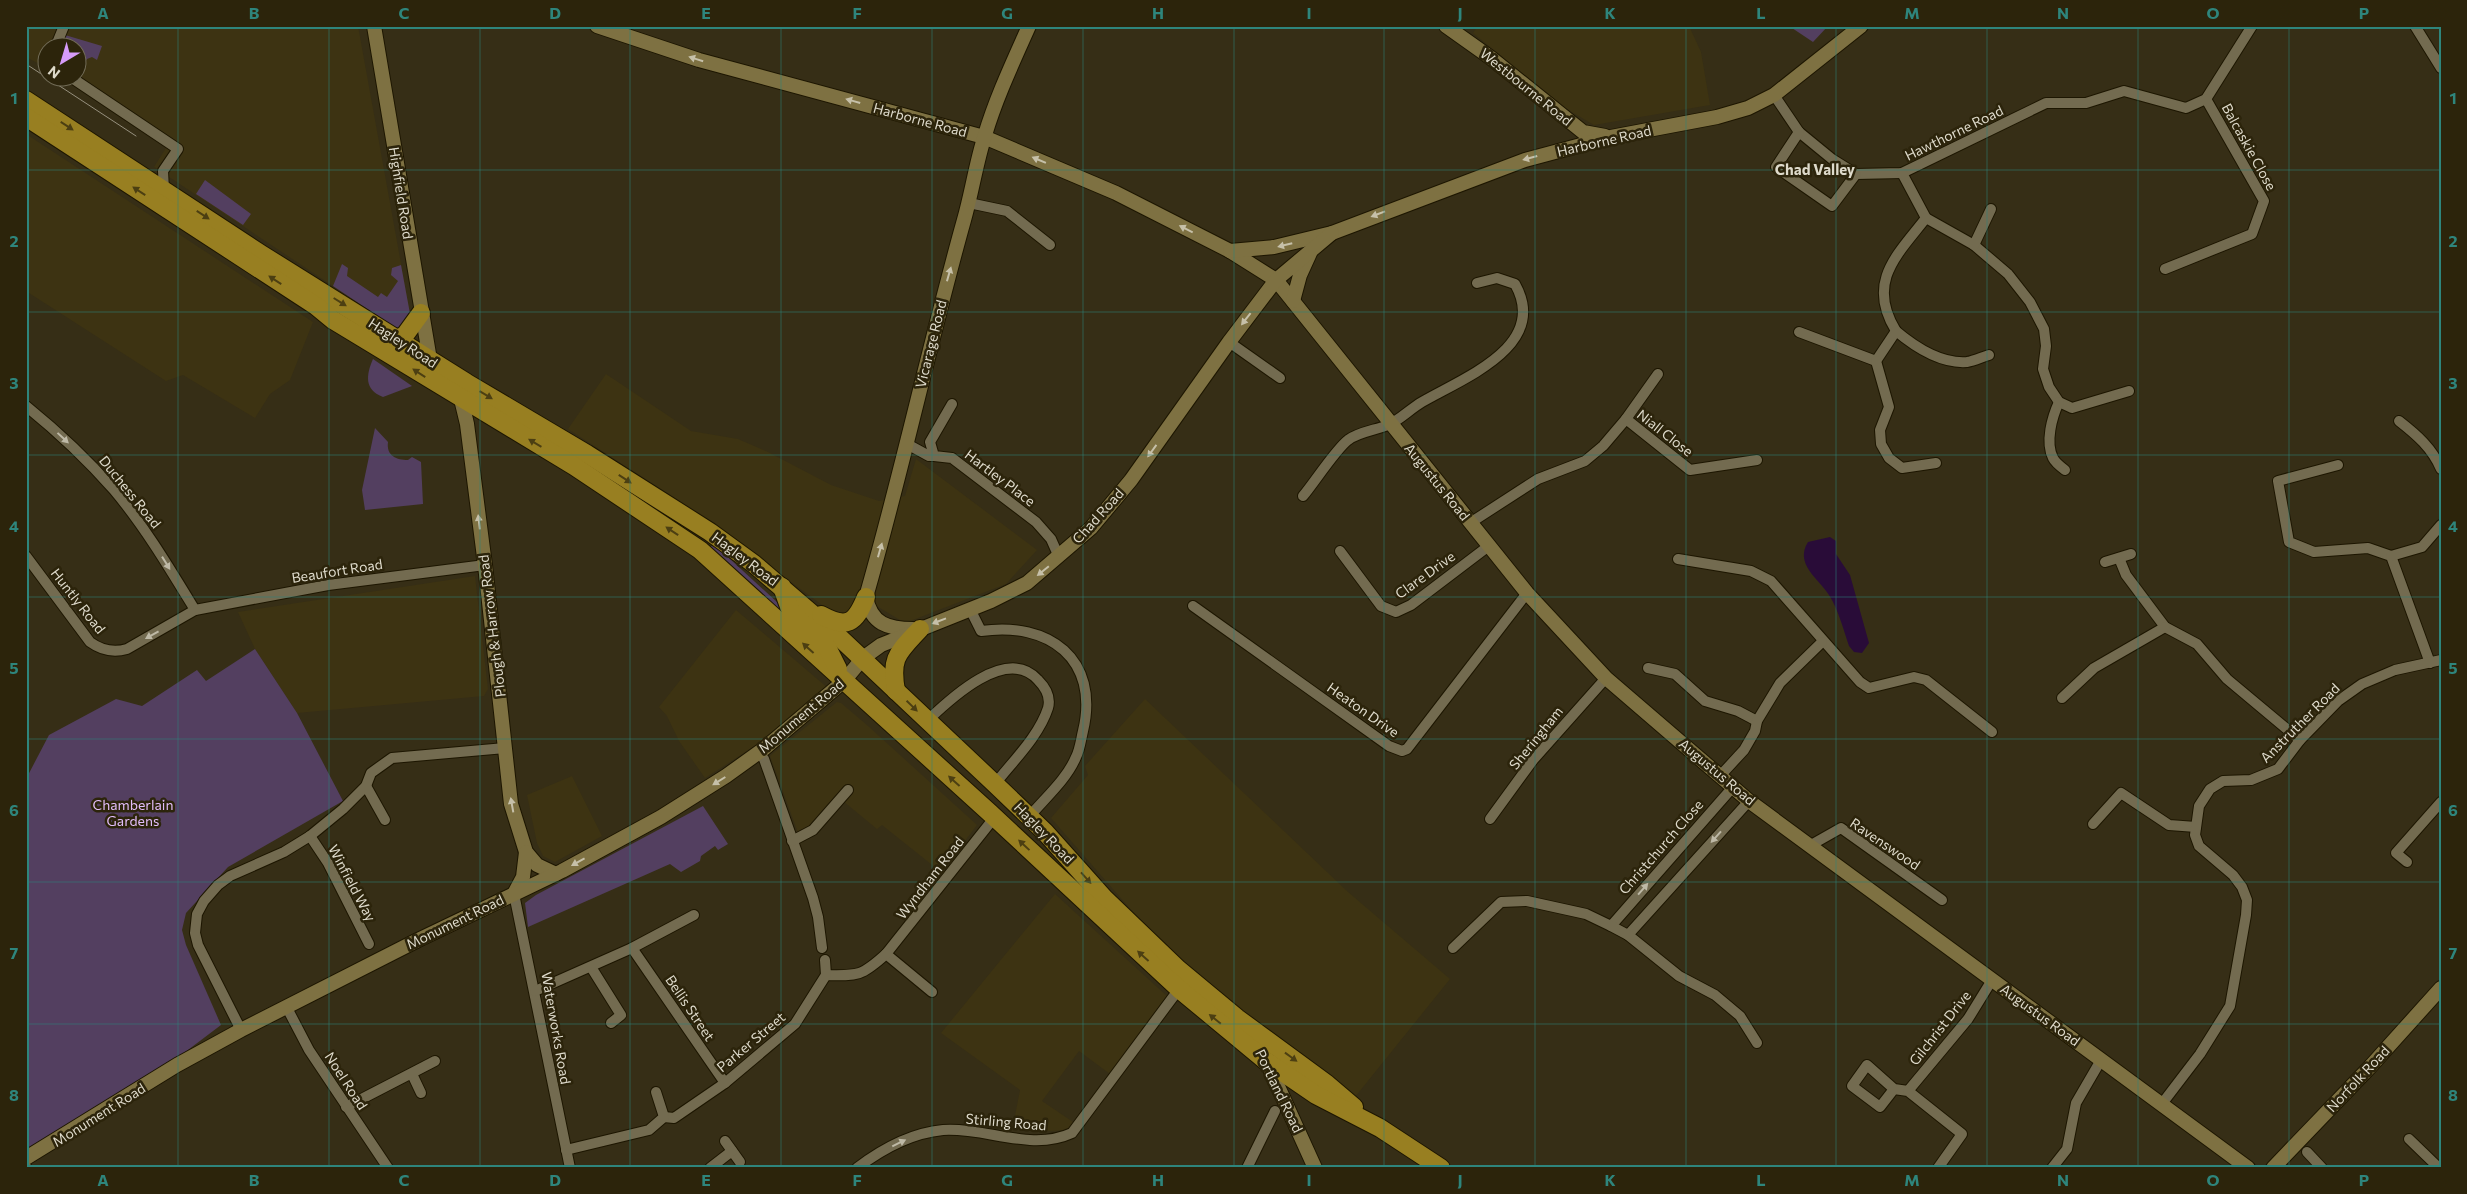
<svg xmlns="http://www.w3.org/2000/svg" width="2467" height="1194" font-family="Commissioner,sans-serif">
<rect width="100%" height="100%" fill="#362e16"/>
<g fill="#3d3312">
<polygon points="26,26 358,26 411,319 399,330 154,167 166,148 63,78 78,78 78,48 48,48 47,68 26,57"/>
<polygon points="1478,26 1689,26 1701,52 1710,105 1594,125 1565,108 1473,33"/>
<polygon points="26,134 313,322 290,380 270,394 255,418 183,375 166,381 29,293 26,298"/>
<polygon points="606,374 691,431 738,439 768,452 831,485 879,501 905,496 916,459 1037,550 1006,584 905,623 865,599 841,619 698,513 568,429"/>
<polygon points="475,576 488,689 484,696 297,713 255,649 238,612"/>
<polygon points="736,610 829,689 758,744 705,778 679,741 667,716 659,707"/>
<polygon points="1145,699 1348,892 1450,979 1355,1097 1306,1063 1185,966 1133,912 1051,818 1088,775 1085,766"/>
<polygon points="837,702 841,703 868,726 977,825 941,872 882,825 877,829 837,796 800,838 770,756"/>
<polygon points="572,776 602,836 555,862 543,856 537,843 527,795"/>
<polygon points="1055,894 1168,997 1110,1074 1079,1051 1042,1101 1073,1122 1067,1130 1049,1131 1013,1126 1020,1090 941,1033"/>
</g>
<g fill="#533f60">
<polygon points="1789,26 1828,26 1813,42"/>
<polygon points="65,35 102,46 97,60 92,57 87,59 83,65 84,72 78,68 78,48 58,48"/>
<polygon points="205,180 251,214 243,225 196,194"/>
<polygon points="342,264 348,268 347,276 378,297 381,293 387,297 398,281 391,275 392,268 401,265 411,319 399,330 333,286"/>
<path d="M 373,359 L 412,386 L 383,397 C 364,390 366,375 373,359 Z"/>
<path d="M 375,428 L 388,442 C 386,456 397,460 408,460 L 412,457 L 421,462 L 423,504 L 365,510 L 362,490 Z"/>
<polygon points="711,546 717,547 802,625 798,629 710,550"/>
<polygon points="255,649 297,713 343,801 228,867 186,913 182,930 186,945 221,1025 176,1059 26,1150 26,779 49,735 116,699 142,706 197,670 206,681"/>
<polygon points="703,806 728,844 718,850 715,846 701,856 700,861 681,872 670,864 528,927 525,903 536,895"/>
</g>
<path fill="#290c38" d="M 1830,537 L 1836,541 L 1836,554 L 1850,575 L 1869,643 L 1862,653 L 1854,652 L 1849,646 C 1843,629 1839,611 1829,595 C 1819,579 1794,564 1808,542 Z"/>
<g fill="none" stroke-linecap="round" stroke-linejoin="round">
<defs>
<g id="street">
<polyline points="2415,26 2441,68"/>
<polyline points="55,48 64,26"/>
<polyline points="72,78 178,149 163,171 164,190"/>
<polyline points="1774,95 1799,132 1832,159 1856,174 1902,173 2046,103 2086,103 2124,91 2186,108 2206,99 2252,26"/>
<polyline points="1799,132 1776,167 1832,206 1856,174"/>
<polyline points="1902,173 1926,218 1974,245 2008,274 2030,302 2044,329 2046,346 2043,369 2049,387 2059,402 2072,408 2129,391"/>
<polyline points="969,203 1007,211 1050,245"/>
<polyline points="1974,245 1991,209"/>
<polyline points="2165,269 2252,234 2264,201 2206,99"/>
<path d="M 1896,331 C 1866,282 1897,255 1926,218"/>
<path d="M 1799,332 L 1876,361 L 1896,331 C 1915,347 1940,364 1967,362 C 1974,361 1982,357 1989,355"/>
<polyline points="1229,342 1280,378"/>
<polyline points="1876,361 1889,407 1880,430 1881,444 1889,458 1902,468 1936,463"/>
<path d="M 2059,402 C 2052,417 2045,442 2053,458 C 2055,462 2061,467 2065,470"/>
<polyline points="952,404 930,442 934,456 952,458 1036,522 1051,539 1059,557"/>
<path d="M 26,406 C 58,432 87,459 114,490 C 145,527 170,569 195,610"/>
<polyline points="1626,419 1658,374"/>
<path d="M 2399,421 C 2417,435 2432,448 2441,469"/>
<polyline points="907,444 929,456 934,456"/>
<polyline points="2338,465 2278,481 2289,542 2314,552 2368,548 2391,556 2430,663"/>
<path d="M 1303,496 C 1314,483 1336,449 1348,440 C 1358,432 1376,430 1388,425 C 1400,420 1410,409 1422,402 C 1463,378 1550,346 1515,284 L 1497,278 L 1477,283"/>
<polyline points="1470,523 1538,479 1585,461 1603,446 1626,419 1690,470 1757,460"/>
<polyline points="1340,551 1381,606 1396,612 1411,605 1490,545"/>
<path d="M 26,556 L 90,642 C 101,650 113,653 127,649 L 195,610 L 328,585 L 485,565"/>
<polyline points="2391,556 2422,547 2441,525"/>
<polyline points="2119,558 2126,575 2165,627 2197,644 2227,679 2300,740"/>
<polyline points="1678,559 1751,571 1771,581 1860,682 1869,688 1914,677 1926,680 1992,732"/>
<polyline points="2105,562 2131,554"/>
<polyline points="1193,606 1389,746 1402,751 1407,749 1527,593"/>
<path d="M 970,609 L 981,631 C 1049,621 1100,659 1083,731 C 1081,739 1080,749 1076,757 C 1067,779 1045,798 1029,817"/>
<polyline points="1648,668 1675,674 1705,701 1738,711 1757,721"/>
<polyline points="2062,698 2094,668 2165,627"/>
<path d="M 927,721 C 950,699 1007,645 1038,680 C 1046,688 1051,697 1048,708 C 1039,736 1013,761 995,784"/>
<polyline points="758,752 764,759 813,898 818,917 822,948"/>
<polyline points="1720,776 1744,750 1755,731 1757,721 1780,683 1822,642"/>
<polyline points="366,786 385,820"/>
<polyline points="1490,819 1533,760 1606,678"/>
<polyline points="2093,824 2121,793 2169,825 2196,827"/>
<polyline points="310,836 328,863 369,944"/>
<polyline points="792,841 813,830 848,790"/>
<polyline points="1811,845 1841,828 1942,900"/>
<polyline points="2407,862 2396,853 2441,802"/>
<polyline points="514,894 570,1168"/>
<polyline points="1611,926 1733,787"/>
<polyline points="1628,935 1749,801"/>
<polyline points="632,948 725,1083"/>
<polyline points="1453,948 1501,902 1527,901 1586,914 1611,926 1628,935 1679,976 1715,995 1740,1016 1757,1043"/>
<polyline points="886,954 932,992"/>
<polyline points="591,967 621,1015 611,1023"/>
<path d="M 826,975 C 858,976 862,976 886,954 L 994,818"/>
<polyline points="535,991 632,948 694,915"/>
<polyline points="286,1006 309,1050 388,1168"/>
<polyline points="241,1030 198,945 195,933 197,914 204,901 218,885 230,876 284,852 310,836 343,809 366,786 371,773 392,758 505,748"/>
<polyline points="412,1074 421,1093"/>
<polyline points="1894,1089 1880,1107 1852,1086 1867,1065 1894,1089 1908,1091 1962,1134 1938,1168"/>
<polyline points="1908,1091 1968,1019 1992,980"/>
<polyline points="2161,1105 2200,1054 2230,1006 2246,915 2247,900 2242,887 2233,875 2199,846 2195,835 2199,806 2210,789 2223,781 2251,780 2278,769 2300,740 2338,701 2362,684 2395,670 2441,660"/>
<polyline points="346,1107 435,1061"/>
<polyline points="664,1117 674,1118 725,1083 795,1024 826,975 825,960"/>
<polyline points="2409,1139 2439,1168"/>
<polyline points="725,1141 740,1162"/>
<polyline points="566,1150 649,1130 664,1117 656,1092"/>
<polyline points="2307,1152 2322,1168"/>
<polyline points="26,1167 27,1168"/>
<polyline points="710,1168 732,1151"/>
<path d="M 857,1168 C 882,1149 911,1133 943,1130 C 986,1127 1031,1152 1072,1133 L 1179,989"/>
<polyline points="1247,1168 1275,1111"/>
<polyline points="2052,1168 2067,1149 2076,1103 2101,1060"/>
</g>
<g id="secondary">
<polyline points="374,26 430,360"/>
<polyline points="597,26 699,60 984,137 1116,193 1230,251 1276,280 1527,593 1606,678 1749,801 2248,1168"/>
<polyline points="1446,26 1491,58 1583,132 1605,136"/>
<polyline points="1230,251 1274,247 1332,233 1525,160 1611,137 1717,117 1748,108 1774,95 1861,26"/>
<polyline points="1293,301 1300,275 1310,253"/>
<polyline points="461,399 467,424 485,565 511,804 526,852 537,865 556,874"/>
<path d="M 913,629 C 888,629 871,624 866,597 C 902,472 929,345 964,220 C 972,192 976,163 985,135 C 996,98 1013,62 1029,26"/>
<polyline points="514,894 523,877 526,852"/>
<polyline points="1266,1060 1315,1168"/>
<polyline points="26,1158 177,1065 241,1030 418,940 562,871 661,817 726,776 765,748 844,681 863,658 881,645 991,601 1027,583 1091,528 1131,480 1229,342 1276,280 1332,233"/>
<polyline points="2273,1168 2369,1068 2441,988"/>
</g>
<g id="highway">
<polyline points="26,100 261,254 467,383 587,454 710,532 754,564 838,636 995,784 1045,832 1104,898 1178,969 1237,1018 1327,1084 1354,1107"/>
<polyline points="26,117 316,306 333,320 574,466 700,550 990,813 1179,989 1266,1061 1316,1095 1380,1128 1441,1168"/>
<polyline points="397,339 405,335 421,313"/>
<polyline points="782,587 791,612 827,647 838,669"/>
<path d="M 821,615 C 847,629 855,624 866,597"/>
<path d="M 896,691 C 890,657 898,653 920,629"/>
</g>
</defs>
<use href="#street" stroke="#1d1601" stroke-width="12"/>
<use href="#secondary" stroke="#1d1601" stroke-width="16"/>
<use href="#highway" stroke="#1d1601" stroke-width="20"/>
<use href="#street" stroke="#736b50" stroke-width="10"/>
<use href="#secondary" stroke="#7e7142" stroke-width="14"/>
<use href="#highway" stroke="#987f21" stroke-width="18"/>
<polyline stroke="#96907e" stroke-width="1" points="26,64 136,136"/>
</g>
<defs><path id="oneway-solid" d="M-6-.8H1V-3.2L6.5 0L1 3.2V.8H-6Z" transform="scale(1.25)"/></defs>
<g fill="#c6c0a9">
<use href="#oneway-solid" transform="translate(696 59) rotate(-163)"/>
<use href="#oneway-solid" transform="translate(853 101) rotate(-164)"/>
<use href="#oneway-solid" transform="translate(1530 158) rotate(165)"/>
<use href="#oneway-solid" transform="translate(1039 160) rotate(-157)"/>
<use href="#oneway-solid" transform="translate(1378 214) rotate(159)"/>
<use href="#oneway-solid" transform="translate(1186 229) rotate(-153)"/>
<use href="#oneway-solid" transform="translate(1285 245) rotate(166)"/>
<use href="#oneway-solid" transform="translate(949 274) rotate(-74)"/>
<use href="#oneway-solid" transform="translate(1246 319) rotate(128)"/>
<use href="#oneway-solid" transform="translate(1152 451) rotate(126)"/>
<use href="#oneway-solid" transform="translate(479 522) rotate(-97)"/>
<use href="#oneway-solid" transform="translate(880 550) rotate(-74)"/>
<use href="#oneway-solid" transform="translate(1043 571) rotate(141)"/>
<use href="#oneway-solid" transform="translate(939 621) rotate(159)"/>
<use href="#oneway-solid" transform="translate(719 781) rotate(148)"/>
<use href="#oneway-solid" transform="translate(512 805) rotate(-100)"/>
<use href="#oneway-solid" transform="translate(578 862) rotate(151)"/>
</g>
<g fill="#4c3f12">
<use href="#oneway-solid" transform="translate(67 126) rotate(33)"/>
<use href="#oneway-solid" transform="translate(139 191) rotate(-147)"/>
<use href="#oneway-solid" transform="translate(203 215) rotate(33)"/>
<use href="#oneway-solid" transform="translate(275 280) rotate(-147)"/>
<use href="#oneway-solid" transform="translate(340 302) rotate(32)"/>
<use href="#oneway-solid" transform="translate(419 373) rotate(-147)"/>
<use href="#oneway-solid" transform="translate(486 395) rotate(31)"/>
<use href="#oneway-solid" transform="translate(535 443) rotate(-149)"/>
<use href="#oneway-solid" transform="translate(625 479) rotate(33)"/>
<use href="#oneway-solid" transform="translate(672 531) rotate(-146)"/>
<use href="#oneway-solid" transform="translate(808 648) rotate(-138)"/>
<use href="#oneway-solid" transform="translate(912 706) rotate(44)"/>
<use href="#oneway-solid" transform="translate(954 781) rotate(-138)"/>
<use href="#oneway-solid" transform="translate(1024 845) rotate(-137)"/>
<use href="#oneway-solid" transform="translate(1086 878) rotate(48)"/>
<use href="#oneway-solid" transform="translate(1143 956) rotate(-138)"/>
<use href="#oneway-solid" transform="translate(1215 1019) rotate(-141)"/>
<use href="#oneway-solid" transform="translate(1291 1057) rotate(36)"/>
</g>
<g fill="#beb9a6">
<use href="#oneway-solid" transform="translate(63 438) rotate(43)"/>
<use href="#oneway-solid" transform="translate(166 563) rotate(58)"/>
<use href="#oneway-solid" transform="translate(152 635) rotate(151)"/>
<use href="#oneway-solid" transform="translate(1716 837) rotate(132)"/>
<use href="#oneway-solid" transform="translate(1643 889) rotate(-49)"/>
<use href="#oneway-solid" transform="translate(899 1143) rotate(-26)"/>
</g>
<path fill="none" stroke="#2e857c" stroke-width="1" stroke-opacity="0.55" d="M 178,26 L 178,1168M 329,26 L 329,1168M 480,26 L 480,1168M 630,26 L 630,1168M 781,26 L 781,1168M 932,26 L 932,1168M 1083,26 L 1083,1168M 1234,26 L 1234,1168M 1384,26 L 1384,1168M 1535,26 L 1535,1168M 1686,26 L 1686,1168M 1836,26 L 1836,1168M 1987,26 L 1987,1168M 2138,26 L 2138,1168M 2289,26 L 2289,1168M 26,170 L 2441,170M 26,312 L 2441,312M 26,455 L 2441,455M 26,597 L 2441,597M 26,739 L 2441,739M 26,882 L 2441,882M 26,1024 L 2441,1024"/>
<g text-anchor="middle" stroke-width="5" stroke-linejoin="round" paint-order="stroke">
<g font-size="14" fill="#dedacb" stroke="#2c240b">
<text transform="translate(1526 87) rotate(39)" y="5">Westbourne Road</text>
<text transform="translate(920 120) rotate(15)" y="5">Harborne Road</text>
<text transform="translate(1954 133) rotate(-26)" y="5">Hawthorne Road</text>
<text transform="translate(1604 141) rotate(-13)" y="5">Harborne Road</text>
<text transform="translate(2249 147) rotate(61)" y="5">Balcaskie Close</text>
<text transform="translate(401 193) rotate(81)" y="5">Highfield Road</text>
<text transform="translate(403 343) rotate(33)" y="5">Hagley Road</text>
<text transform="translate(931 344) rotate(-76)" y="5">Vicarage Road</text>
<text transform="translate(1665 433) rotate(38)" y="5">Niall Close</text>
<text transform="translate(1000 478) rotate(37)" y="5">Hartley Place</text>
<text transform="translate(1437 482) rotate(51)" y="5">Augustus Road</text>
<text transform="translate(130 492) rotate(51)" y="5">Duchess Road</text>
<text transform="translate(1098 516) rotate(-48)" y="5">Chad Road</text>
<text transform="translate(745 559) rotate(37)" y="5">Hagley Road</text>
<text transform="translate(337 571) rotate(-9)" y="5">Beaufort Road</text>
<text transform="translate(1425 575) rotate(-36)" y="5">Clare Drive</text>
<text transform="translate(78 601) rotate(52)" y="5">Huntly Road</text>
<text transform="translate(492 626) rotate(-97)" y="5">Plough &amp; Harrow Road</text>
<text transform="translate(1363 710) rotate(35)" y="5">Heaton Drive</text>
<text transform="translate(801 716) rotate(-40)" y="5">Monument Road</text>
<text transform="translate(2300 723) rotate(-45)" y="5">Anstruther Road</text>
<text transform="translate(1536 738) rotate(-51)" y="5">Sheringham</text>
<text transform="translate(1717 772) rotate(40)" y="5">Augustus Road</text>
<text transform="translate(1044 833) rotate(46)" y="5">Hagley Road</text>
<text transform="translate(1885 844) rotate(34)" y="5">Ravenswood</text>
<text transform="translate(1661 847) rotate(-49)" y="5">Christchurch Close</text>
<text transform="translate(930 878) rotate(-52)" y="5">Wyndham Road</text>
<text transform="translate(352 883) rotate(62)" y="5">Winfield Way</text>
<text transform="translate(455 922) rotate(-26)" y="5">Monument Road</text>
<text transform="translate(690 1008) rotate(56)" y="5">Bellis Street</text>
<text transform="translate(2040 1015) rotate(36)" y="5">Augustus Road</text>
<text transform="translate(556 1028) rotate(80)" y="5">Waterworks Road</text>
<text transform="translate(1940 1028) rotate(-52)" y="5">Gilchrist Drive</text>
<text transform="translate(751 1042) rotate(-40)" y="5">Parker Street</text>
<text transform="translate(2358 1079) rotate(-47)" y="5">Norfolk Road</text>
<text transform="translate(346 1081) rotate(57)" y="5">Noel Road</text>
<text transform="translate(1279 1091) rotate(64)" y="5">Portland Road</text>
<text transform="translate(99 1115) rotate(-32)" y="5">Monument Road</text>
<text transform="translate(1006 1122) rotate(5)" y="5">Stirling Road</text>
</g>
<g font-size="14" fill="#e2bdfa" stroke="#2c240b">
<text x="133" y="810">Chamberlain<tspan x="133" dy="16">Gardens</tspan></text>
</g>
<g font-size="15" font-weight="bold" fill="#dedacb" stroke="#2c240b">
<text x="1815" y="175">Chad Valley</text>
</g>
</g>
<rect width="2467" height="1194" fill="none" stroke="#2c240b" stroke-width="55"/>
<g transform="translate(62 62) rotate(218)"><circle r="24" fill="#2c240b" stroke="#736d58"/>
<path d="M0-4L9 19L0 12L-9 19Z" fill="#d69bfa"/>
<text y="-8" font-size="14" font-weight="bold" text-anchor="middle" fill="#dedacb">N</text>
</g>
<rect x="28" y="28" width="2412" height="1138" fill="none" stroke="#2e857c" stroke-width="2"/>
<g font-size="16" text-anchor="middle" font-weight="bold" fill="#2e857c">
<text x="103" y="19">A</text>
<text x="254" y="19">B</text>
<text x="404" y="19">C</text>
<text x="555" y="19">D</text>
<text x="706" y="19">E</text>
<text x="857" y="19">F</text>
<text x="1007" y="19">G</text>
<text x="1158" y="19">H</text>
<text x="1309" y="19">I</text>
<text x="1460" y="19">J</text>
<text x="1610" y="19">K</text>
<text x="1761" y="19">L</text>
<text x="1912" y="19">M</text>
<text x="2063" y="19">N</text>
<text x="2213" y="19">O</text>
<text x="2364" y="19">P</text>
<text x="14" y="104">1</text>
<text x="2453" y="104">1</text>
<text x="14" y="247">2</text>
<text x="2453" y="247">2</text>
<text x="14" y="389">3</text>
<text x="2453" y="389">3</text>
<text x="14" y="532">4</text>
<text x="2453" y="532">4</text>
<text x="14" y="674">5</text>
<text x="2453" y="674">5</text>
<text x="14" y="816">6</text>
<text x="2453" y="816">6</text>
<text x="14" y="959">7</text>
<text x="2453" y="959">7</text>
<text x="14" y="1101">8</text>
<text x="2453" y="1101">8</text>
<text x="103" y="1186">A</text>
<text x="254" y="1186">B</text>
<text x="404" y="1186">C</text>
<text x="555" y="1186">D</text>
<text x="706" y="1186">E</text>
<text x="857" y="1186">F</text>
<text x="1007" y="1186">G</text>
<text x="1158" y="1186">H</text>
<text x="1309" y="1186">I</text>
<text x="1460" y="1186">J</text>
<text x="1610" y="1186">K</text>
<text x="1761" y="1186">L</text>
<text x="1912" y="1186">M</text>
<text x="2063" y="1186">N</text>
<text x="2213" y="1186">O</text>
<text x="2364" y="1186">P</text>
</g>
</svg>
